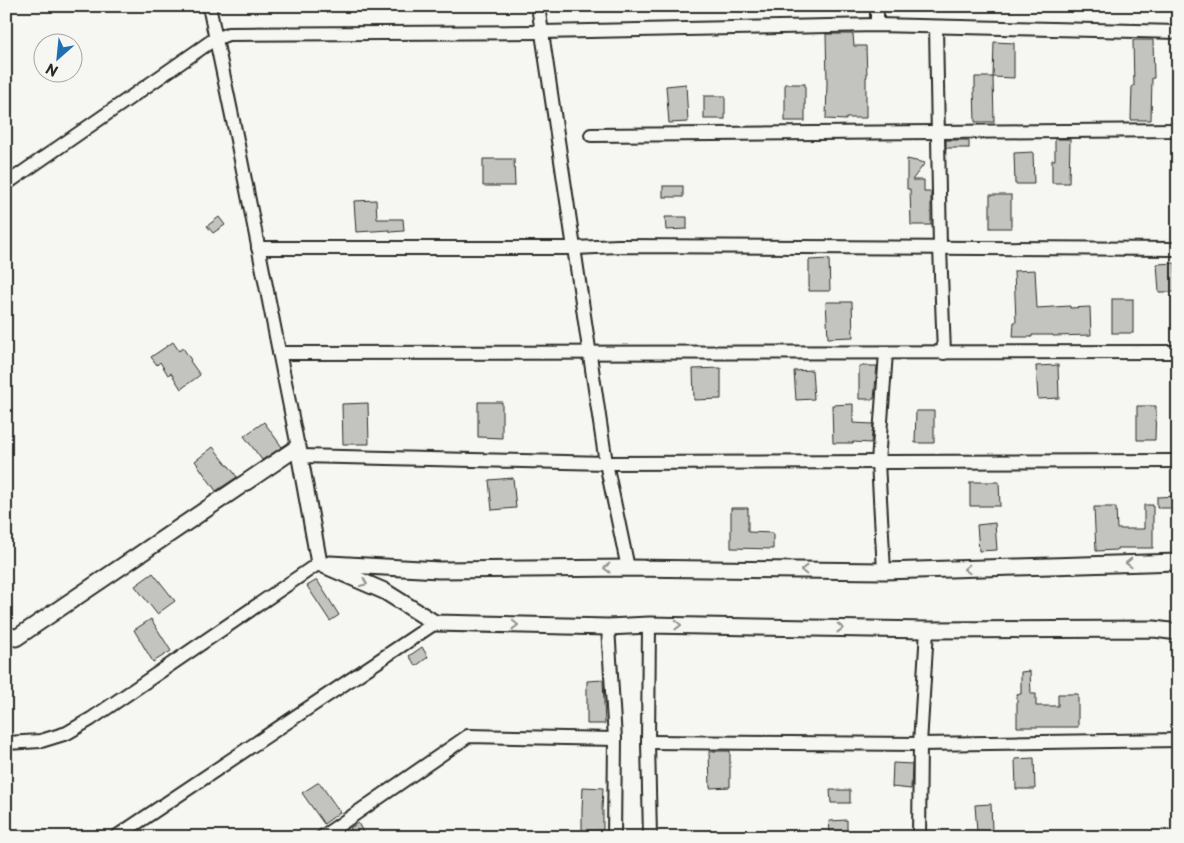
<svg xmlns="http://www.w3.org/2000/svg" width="1184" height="843" font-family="'Playpen Sans',sans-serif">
<rect width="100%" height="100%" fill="#f6f6f2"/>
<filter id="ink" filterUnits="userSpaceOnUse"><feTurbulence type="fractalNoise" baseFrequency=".02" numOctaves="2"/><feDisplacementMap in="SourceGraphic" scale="10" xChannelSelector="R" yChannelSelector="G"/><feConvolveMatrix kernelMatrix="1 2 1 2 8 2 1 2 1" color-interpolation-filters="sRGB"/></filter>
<g filter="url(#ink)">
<g fill="#c3c3c0" stroke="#2b2b2b">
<polygon points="826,34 853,34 854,46 866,46 867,77 866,77 866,118 846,118 846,120 826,119 827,83"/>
<polygon points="1133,40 1153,40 1154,78 1152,78 1151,120 1131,120 1132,86 1134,86"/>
<polygon points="994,42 1014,43 1014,78 993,77 994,122 975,122 974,88 975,88 975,77 993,77"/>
<polygon points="686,84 688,122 669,123 666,86"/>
<rect x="785" y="84" width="20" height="37"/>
<rect x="704" y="96" width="21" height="23"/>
<polygon points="1055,139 1070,139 1069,183 1052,183 1052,160 1055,160"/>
<rect x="946" y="140" width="23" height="8"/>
<polygon points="1033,152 1034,184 1015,184 1014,153"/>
<polygon points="483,159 514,159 515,186 483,186"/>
<polygon points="907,159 925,163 912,180 924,180 924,192 931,192 931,225 911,225 910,189 907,189"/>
<rect x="663" y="186" width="20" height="11"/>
<rect x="990" y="195" width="21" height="33"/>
<polygon points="376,200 377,219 403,219 404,231 390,232 390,230 356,232 354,201"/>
<polygon points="219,217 225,225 213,233 207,226"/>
<polygon points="665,217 687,217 687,229 666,230"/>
<polygon points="829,259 830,291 809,291 809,260"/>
<polygon points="1175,263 1177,292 1159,292 1157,264"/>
<polygon points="1035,270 1037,308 1070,306 1070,308 1090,307 1091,335 1053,336 1053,335 1032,335 1032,337 1013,337 1014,322 1016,322 1014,271"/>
<rect x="1112" y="299" width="21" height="34"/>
<polygon points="826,302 852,302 853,337 828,338"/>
<polygon points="173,342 179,351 183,348 191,360 190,361 200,375 181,389 171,373 168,375 160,362 157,365 151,357"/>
<polygon points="1058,365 1059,398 1038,399 1036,366"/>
<polygon points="859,366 877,366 874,399 859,399"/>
<polygon points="721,368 721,399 694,400 693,369"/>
<polygon points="812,370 814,399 796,400 794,371"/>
<polygon points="478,402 502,402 502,438 478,437"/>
<polygon points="368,403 369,444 343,444 342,404"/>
<polygon points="853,404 853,423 873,424 871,443 853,442 853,443 833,443 832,405"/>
<polygon points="1137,406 1156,406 1155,440 1137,440"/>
<polygon points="916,411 934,411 934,443 915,443"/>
<polygon points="264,422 282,447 262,460 244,436"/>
<polygon points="213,447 228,466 229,466 237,477 216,491 195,461"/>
<polygon points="513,478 516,508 492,510 489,480"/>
<polygon points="970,482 999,482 1000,506 970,506"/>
<polygon points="1178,496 1178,508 1157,508 1157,497"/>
<polygon points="1144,505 1153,505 1153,548 1117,548 1117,550 1096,551 1094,507 1116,507 1117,529 1144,529"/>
<polygon points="731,508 748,508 748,532 773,533 773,549 731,548"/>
<polygon points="995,523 997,550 979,551 977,525"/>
<polygon points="153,573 175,601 157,614 135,586"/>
<polygon points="317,580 339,615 330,621 307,586"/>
<polygon points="151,619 171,651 153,662 134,630"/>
<polygon points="422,647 428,657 416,666 409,656"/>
<polygon points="1030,671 1031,694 1036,694 1036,706 1058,706 1058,694 1078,694 1078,727 1017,727 1017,694 1021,694 1021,672"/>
<polygon points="603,680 605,724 587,724 587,681"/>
<polygon points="709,751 730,751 730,787 710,788"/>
<polygon points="1034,758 1035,789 1016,789 1015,759"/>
<polygon points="893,763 912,764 911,789 892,787"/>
<polygon points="319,782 340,812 324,824 302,793"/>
<polygon points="583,787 603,788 602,810 603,810 603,830 582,831 582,810"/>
<polygon points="830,790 850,790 850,803 831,803"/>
<polygon points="991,804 992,831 977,832 975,805"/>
<polygon points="847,820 847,831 830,832 829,821"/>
<polygon points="358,823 366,837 355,837 350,828"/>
</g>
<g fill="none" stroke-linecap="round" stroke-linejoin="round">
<defs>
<g id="minor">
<polyline points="209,6 236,135 298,447"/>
<polyline points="538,6 606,463 628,568"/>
<polyline points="877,25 877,6"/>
<polyline points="936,27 940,248 944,353"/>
<polyline points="591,135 1178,130"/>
<polyline points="6,184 213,40 228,34 542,32 877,25 1178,32"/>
<polyline points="258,248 575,248 618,246 1178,249"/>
<polyline points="279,353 1178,352"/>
<polyline points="300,456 606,463 1178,461"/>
<polyline points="884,571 878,462 886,353"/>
<polyline points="649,625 648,742 650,837"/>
<polyline points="608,627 615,739 614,837"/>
<polyline points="648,742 920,744 1178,740"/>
<polyline points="6,743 41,741 67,733 91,719 319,563"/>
<polyline points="116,837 435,623"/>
<polyline points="322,837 468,736 615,739"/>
<polyline points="919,837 920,744 927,630"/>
</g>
<g id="tertiary">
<polyline points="319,563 384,591 435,623 608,627 649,625 927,630 1154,629 1178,632"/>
<polyline points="330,564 439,570 628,568 884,571 1178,562"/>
<polyline points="6,634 16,638 298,447 319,563"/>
</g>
</defs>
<use href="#minor" stroke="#2b2b2b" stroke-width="16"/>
<use href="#tertiary" stroke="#2b2b2b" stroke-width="19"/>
<use href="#minor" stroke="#f6f6f2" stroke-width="12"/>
<use href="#tertiary" stroke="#f6f6f2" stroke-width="15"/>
</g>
<defs><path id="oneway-chevron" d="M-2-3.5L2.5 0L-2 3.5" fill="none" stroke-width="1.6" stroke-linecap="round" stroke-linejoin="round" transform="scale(1.25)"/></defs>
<g stroke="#90908e">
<use href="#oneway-chevron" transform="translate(1129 563) rotate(178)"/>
<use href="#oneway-chevron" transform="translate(607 568) rotate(179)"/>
<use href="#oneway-chevron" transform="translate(967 569) rotate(178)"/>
<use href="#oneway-chevron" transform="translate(804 570) rotate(-179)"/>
<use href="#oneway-chevron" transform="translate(364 583) rotate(24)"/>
<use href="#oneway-chevron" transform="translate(515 625) rotate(1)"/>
<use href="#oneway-chevron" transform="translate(678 625) rotate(1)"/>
<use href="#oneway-chevron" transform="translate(840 628) rotate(1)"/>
</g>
</g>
<rect width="1184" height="843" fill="none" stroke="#f6f6f2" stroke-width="25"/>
<rect x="12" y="12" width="1159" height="818" fill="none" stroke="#2b2b2b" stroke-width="2" filter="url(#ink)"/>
<g transform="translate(58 58) rotate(207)"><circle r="24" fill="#f6f6f2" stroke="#a5a5a2"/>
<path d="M0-4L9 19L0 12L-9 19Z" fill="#1f6fb2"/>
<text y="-8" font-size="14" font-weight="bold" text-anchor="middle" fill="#2b2b2b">N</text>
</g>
</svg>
